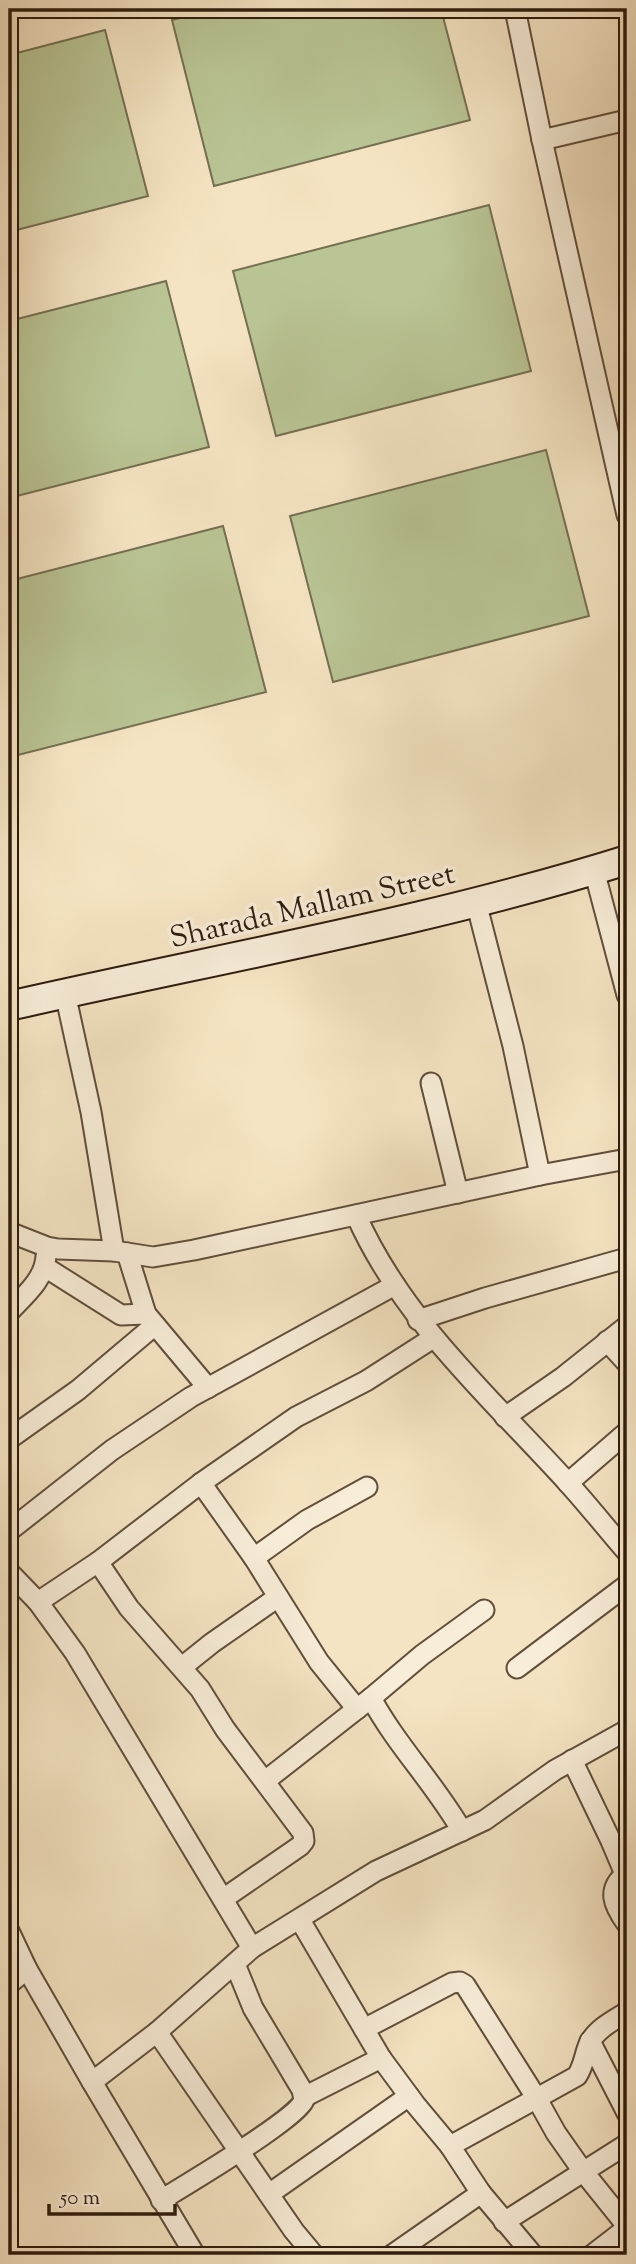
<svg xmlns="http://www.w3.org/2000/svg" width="636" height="2264" font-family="'Sorts Mill Goudy',serif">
<rect width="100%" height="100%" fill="#f5e4c3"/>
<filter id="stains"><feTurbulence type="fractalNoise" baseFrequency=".00286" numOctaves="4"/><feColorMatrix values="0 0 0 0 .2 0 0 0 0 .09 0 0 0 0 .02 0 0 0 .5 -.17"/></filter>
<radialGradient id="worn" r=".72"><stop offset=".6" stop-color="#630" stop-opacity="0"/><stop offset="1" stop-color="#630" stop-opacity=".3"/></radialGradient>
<g fill="#bac595" stroke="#747052" stroke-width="2">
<polygon points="215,9 441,9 470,120 214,186 172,20"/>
<polygon points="105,30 148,196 9,232 9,55"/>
<polygon points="489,205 531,371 276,436 233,271"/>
<polygon points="166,281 209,447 9,498 9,321"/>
<polygon points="546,450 589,616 333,682 290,516"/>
<polygon points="223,526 266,692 10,757 9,581"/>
</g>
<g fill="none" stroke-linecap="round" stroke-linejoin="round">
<defs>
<g id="street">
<polyline points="515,9 542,140 627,515"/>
<polyline points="542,140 627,120"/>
<polyline points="594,870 627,995"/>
<polyline points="476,902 513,1046 540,1175"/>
<polyline points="65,993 91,1112 114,1251"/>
<polyline points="431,1083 458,1193"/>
<path d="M 356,1215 C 403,1321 491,1398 568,1483 C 588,1505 607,1529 627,1552"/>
<polyline points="9,1232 47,1247 58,1249 114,1251 153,1257 194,1250 540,1175 627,1159"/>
<polyline points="127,1253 146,1314 208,1388"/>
<polyline points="45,1267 121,1315 146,1314"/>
<path d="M 9,1312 C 24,1296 45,1279 46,1256"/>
<polyline points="418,1320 485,1298 627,1258"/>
<polyline points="607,1341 627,1363"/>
<polyline points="505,1417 563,1377 627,1326"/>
<polyline points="9,1439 78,1390 155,1325"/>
<polyline points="201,1483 254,1558 319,1662 357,1709"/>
<polyline points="568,1483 627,1432"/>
<polyline points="9,1531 112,1450 191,1397 395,1285"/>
<polyline points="254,1558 307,1520 367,1487"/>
<polyline points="98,1562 129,1608 200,1689 225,1729 303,1833 304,1841 300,1846 223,1899"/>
<polyline points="9,1572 38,1602 75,1653 252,1948"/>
<polyline points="38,1602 98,1562 201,1483 296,1417 366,1381 433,1338"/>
<polyline points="182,1667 212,1643 278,1597"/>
<polyline points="517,1668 627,1585"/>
<path d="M 371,1698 C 397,1746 435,1784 462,1831"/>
<polyline points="572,1760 611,1841 625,1874"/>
<polyline points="265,1781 371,1698 422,1655 484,1610"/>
<path d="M 627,1873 C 606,1889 613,1905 627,1924"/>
<polyline points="300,1920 381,2058 415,2104 450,2146 481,2193 533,2255"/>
<polyline points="9,1931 27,1969 92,2082 195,2255"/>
<polyline points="9,1984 27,1969"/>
<polyline points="364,2029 452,1983 460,1982 465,1985 537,2099 556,2133 582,2170 627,2226"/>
<polyline points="157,2032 294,2231 314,2255"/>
<polyline points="590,2041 627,2113"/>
<polyline points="92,2082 157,2032 252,1948 376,1871 485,1820 555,1770 627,1730"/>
<polyline points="304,2097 381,2058"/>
<path d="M 450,2146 L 577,2076 C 584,2065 584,2056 589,2044 C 596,2029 614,2020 627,2012"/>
<polyline points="269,2194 409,2096"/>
<path d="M 161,2200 C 184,2186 298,2118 304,2100 L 302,2090 L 253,2008 L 235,1964"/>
<polyline points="504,2222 627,2144"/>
<polyline points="392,2255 481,2193"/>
<polyline points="592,2255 627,2228"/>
</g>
<path id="secondary" d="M 9,1006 C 215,959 425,923 627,860"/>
</defs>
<use href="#street" stroke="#604e3b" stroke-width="23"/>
<use href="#secondary" stroke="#2e1c0e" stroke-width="32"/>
<use href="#street" stroke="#f8edd8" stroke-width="19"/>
<use href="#secondary" stroke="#f8edd8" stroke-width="28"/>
</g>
<g text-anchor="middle" stroke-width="7" stroke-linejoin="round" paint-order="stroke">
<g font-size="30" fill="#2e1c0e" stroke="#f8edd8">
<text transform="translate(312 905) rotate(-13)" y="10">Sharada Mallam Street</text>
</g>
</g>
<rect width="636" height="2264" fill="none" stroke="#f5e4c3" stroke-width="35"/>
<rect x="10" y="10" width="615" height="2243" fill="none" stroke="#2e1c0e" stroke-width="3.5"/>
<rect x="18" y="18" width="601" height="2229" fill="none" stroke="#2e1c0e" stroke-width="2"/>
<path d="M49 2204v10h126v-10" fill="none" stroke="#2e1c0e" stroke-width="3.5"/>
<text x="60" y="2204" font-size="21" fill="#2e1c0e" stroke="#f8edd8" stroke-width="5" paint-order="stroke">50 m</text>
<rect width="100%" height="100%" filter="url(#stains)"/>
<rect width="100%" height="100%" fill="url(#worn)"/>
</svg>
